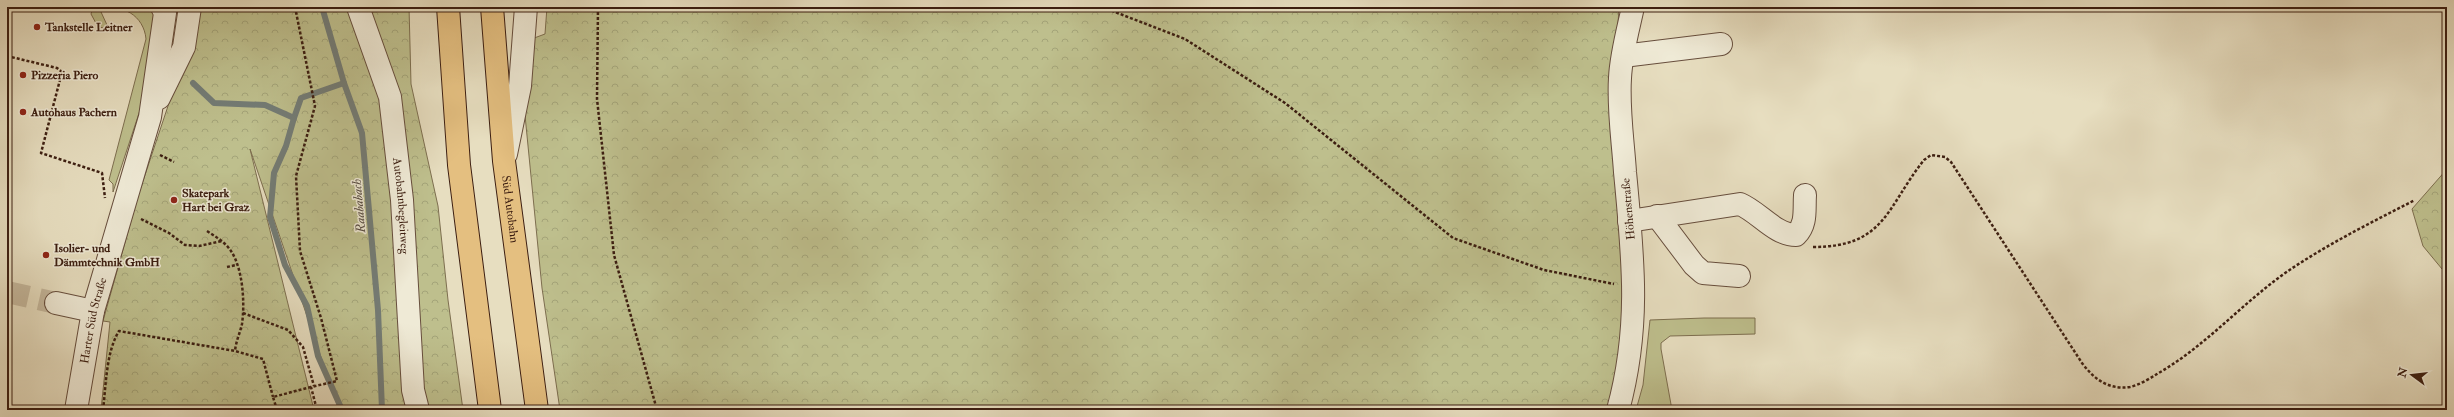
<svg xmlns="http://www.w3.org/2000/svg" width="2454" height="417" font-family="'IM FELL Double Pica',serif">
<defs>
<pattern id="forest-crowns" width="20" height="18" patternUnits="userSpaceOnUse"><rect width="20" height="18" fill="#bebf8d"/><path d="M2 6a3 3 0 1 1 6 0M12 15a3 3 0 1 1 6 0" fill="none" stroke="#a4a479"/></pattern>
</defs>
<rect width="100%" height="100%" fill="#e7dec0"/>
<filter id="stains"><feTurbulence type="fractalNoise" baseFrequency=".005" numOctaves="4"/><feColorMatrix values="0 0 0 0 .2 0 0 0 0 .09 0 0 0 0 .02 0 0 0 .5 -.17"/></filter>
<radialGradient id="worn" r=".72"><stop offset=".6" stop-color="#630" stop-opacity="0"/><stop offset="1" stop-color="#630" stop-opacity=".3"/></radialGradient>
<g fill="#bebf8d" stroke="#7d6e4f">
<path d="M 93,7 L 150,7 L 155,14 L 150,80 L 113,192 L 113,184 L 109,180 L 146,39 C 144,16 122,2 101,12 L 107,25 L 105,28 L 98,27 L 91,14 Z"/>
<polygon points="1704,318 1755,318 1755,334 1670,336 1661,343 1661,349 1672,410 1636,410 1643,385 1650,320"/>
</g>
<g fill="url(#forest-crowns)" stroke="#7d6e4f">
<polygon points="201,7 409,7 411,84 438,206 448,300 463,410 339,410 250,149 314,410 101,410 110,322 103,321 138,196"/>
<polygon points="547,7 1619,7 1615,75 1632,289 1616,410 560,410 542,288 518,44 545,34"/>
<polygon points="2447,169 2447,275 2423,246 2412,209"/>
</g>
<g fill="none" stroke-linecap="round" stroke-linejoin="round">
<g stroke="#737c76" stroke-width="6">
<polyline points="322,7 344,83 362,133 378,310 382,410"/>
<polyline points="193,83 214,103 265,105 294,118 301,98 344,83"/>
<polyline points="294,118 286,146 274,173 270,217 285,265 307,306 318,356 342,410"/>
</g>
<polyline stroke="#c5b89d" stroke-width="22" stroke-dasharray="22 11" stroke-linecap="butt" points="7,292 56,303"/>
<defs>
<g id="minor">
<path id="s1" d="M 358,7 L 390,97 L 402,200 L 413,390 L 418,410"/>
<polyline points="1623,56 1721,44"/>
<polyline points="159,98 184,47 190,7"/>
<polyline points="506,154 520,86 526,7"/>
<polyline points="1657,216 1694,265 1703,273 1739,276"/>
<path d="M 1629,221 L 1740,204 C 1759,212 1775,235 1796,235 C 1807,224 1804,210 1805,195"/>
<polyline points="56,303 93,311"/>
<path id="s2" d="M 76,410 L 93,311 L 150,117 L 165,13 L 162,7"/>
<path d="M 1618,410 C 1641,326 1633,257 1625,172 C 1623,141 1618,110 1620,78 C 1621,55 1628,30 1633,7"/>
</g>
<g id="highway">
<polyline points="448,7 459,165 490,410"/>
<path id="s3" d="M 492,7 L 504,161 L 537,410"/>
</g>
</defs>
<use href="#minor" stroke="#674e3d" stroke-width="24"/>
<use href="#highway" stroke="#3c1e11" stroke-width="24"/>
<g stroke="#3c1e11" stroke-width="2.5" stroke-dasharray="3 2" stroke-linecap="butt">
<polyline points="295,7 315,106 296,176 300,251 321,318 337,381 311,387 317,410"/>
<polyline points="598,7 597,99 614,255 657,410"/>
<polyline points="1102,7 1185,39 1285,103 1453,238 1544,270 1614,284"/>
<polyline points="7,56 57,68 62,72 41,153 102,173 105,198"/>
<polyline points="160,155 174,162"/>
<polyline points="141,219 169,233 185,245 199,246 222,241"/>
<path d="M 207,231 C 216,237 225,242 231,251 C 243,269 245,303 242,324 C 240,333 236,341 235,351"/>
<path d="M 1813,247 C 1885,247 1886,208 1924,160 L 1931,155 L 1945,157 L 1951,162 L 2082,363 C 2094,379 2108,390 2130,387 C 2139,385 2149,379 2157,374 C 2206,346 2242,303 2288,271 C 2328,244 2372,222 2415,200"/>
<polyline points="227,267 236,265"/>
<polyline points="243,313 288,330 303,347 314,386"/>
<path d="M 103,410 C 106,386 106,352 119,331 L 235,351 L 263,359 L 273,397"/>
<polyline points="277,410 273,397 311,387"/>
</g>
<use href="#minor" stroke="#efead6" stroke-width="22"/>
<use href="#highway" stroke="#e4bf80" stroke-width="22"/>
</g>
<g fill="#8f2418" stroke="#efead6" stroke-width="1.5">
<circle cx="37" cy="27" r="4"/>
<circle cx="23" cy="75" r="4"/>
<circle cx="23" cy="112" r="4"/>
<circle cx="174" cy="200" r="4"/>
<circle cx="46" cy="255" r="4"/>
</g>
<g text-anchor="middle" stroke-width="3" stroke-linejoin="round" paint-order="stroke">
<g font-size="12" font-weight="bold" fill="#3c1e11" stroke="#efead6" text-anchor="start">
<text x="45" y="31">Tankstelle Leitner</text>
<text x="31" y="79">Pizzeria Piero</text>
<text x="31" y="116">Autohaus Pachern</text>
<text x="182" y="197">Skatepark<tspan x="182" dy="14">Hart bei Graz</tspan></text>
<text x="54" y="252">Isolier- und<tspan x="54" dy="14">Dämmtechnik GmbH</tspan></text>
</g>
<g font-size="12" fill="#3c1e11" stroke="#efead6">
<text dy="4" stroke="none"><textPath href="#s1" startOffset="205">Autobahnbegleitweg</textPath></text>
<text dy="4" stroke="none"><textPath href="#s3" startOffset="203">Süd Autobahn</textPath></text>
<text transform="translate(1628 209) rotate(-95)" y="4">Höhenstraße</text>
<text dy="4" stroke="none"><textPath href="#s2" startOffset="91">Harter Süd Straße</textPath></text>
</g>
<g font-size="13" font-style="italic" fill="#584d44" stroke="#efead6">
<text transform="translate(358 206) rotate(-95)" y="5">Raababach</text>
</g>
</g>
<rect width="2454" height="417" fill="none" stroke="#e7dec0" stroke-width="24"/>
<rect x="8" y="8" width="2438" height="401" fill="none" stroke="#3c1e11" stroke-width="2"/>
<rect x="12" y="12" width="2430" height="393" fill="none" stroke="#3c1e11"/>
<g transform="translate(2412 375) rotate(285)" stroke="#efead6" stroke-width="3" paint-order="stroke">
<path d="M0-3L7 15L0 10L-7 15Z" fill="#3c1e11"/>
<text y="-6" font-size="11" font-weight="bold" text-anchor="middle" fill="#3c1e11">N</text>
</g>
<rect width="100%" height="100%" filter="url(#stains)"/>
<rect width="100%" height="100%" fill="url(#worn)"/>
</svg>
